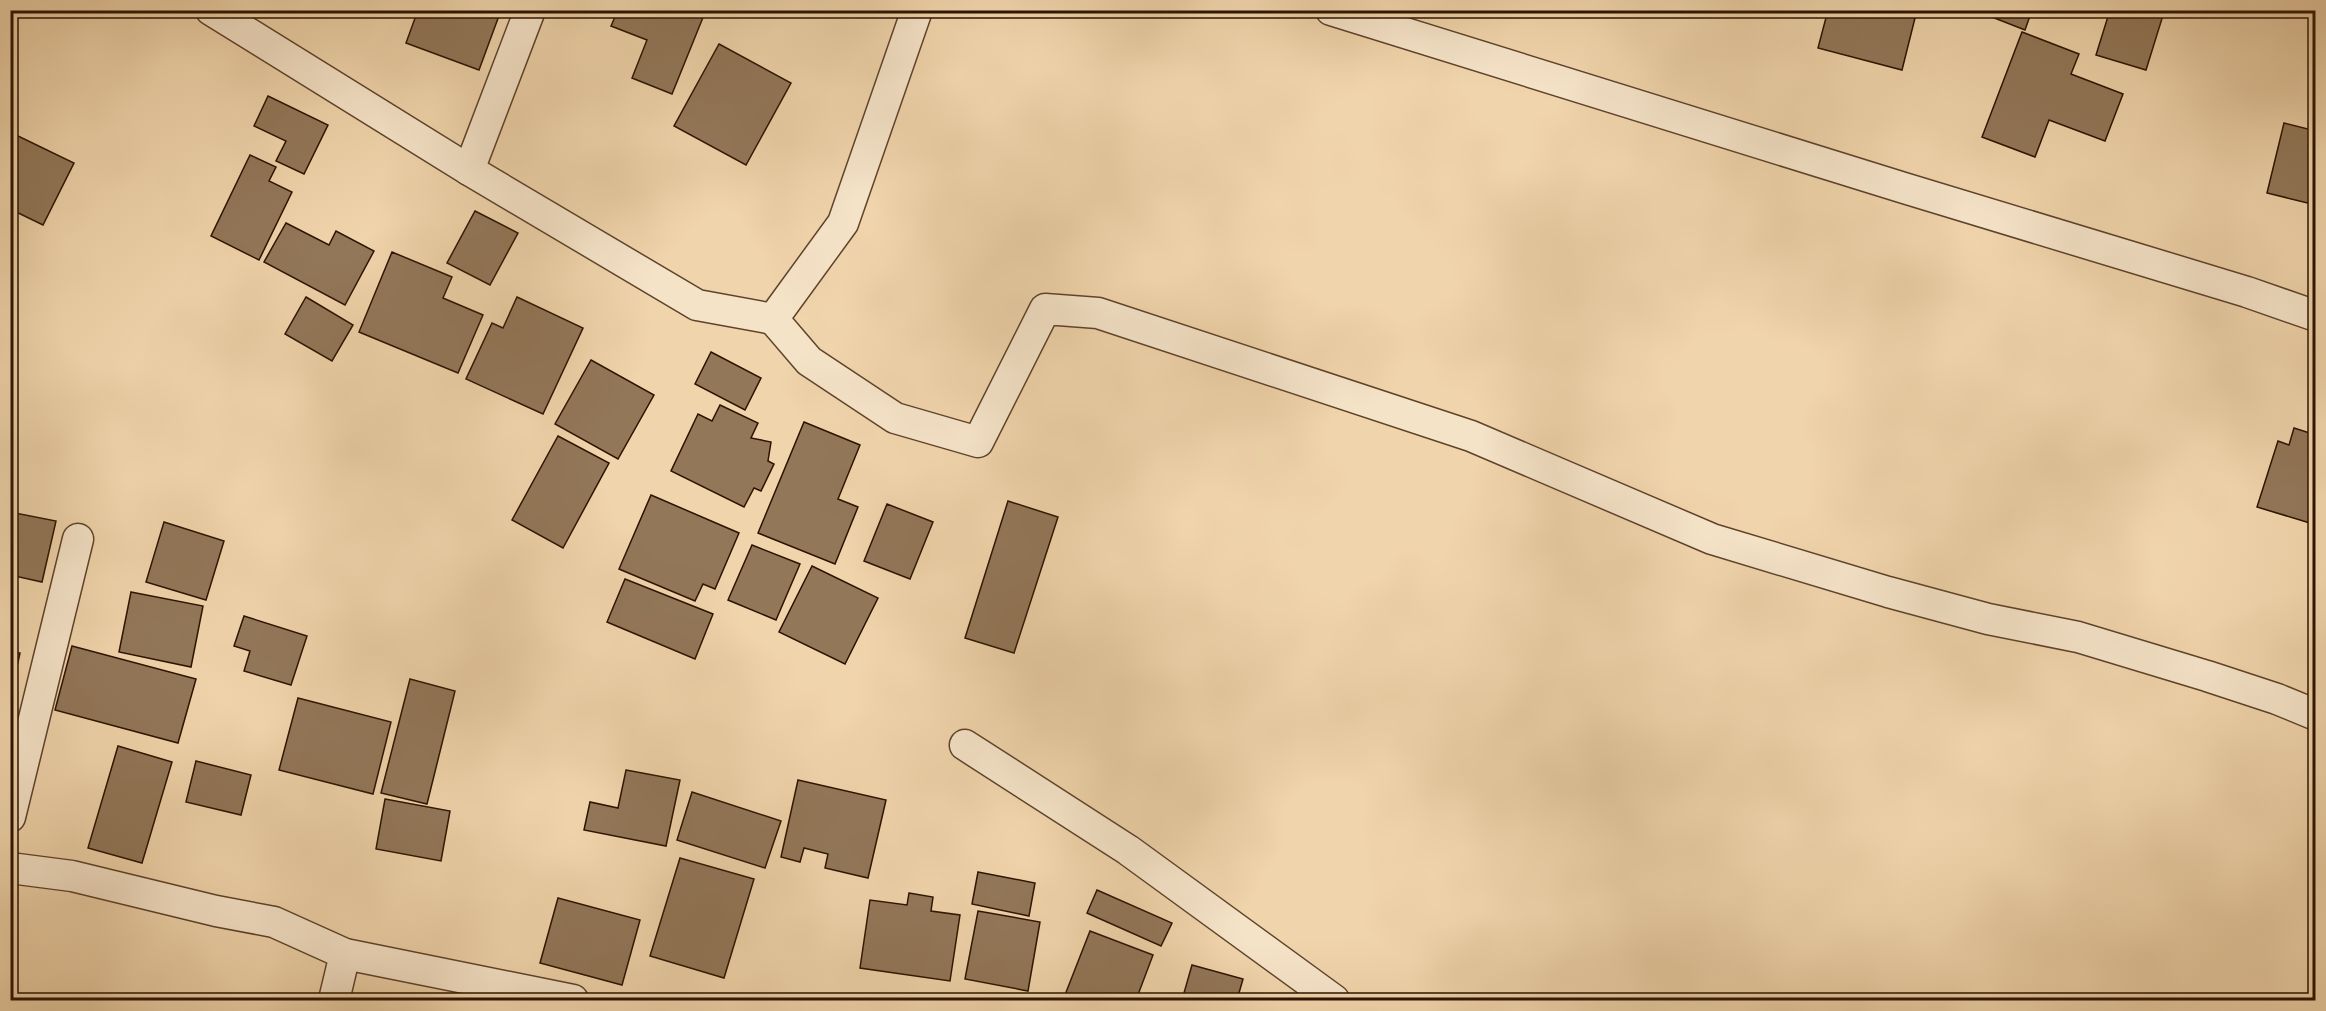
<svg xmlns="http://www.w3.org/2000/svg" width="2326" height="1011" font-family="'Sorts Mill Goudy',serif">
<rect width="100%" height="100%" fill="#f0d4ab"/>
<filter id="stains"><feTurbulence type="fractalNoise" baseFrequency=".00333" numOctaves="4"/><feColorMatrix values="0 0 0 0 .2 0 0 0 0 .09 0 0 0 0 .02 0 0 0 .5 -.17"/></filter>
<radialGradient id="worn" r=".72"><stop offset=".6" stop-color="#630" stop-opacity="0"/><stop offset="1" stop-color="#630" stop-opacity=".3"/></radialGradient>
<g fill="#927759" stroke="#2d1300" stroke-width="1.5">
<polygon points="418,10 492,10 500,13 479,70 406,43"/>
<polygon points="618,10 658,10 672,16 674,10 706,10 672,94 632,78 647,40 611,26"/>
<polygon points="1828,10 1917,10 1902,70 1818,48"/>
<polygon points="1974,10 2032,10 2025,30"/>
<polygon points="2110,10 2158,10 2164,12 2146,70 2096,55"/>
<polygon points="2022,32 2079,54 2071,74 2123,94 2105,141 2049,120 2035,157 1982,137"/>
<polygon points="719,44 791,83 746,165 674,126"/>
<polygon points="268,96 328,125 304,174 276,161 286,141 254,126"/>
<polygon points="2284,123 2316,131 2316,205 2267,193"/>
<polygon points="18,136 74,163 43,225 10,209 10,150"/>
<polygon points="250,155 276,167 269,181 292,192 259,260 211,236"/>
<polygon points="475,211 518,233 490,285 447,263"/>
<polygon points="286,223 329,245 336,231 374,251 345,305 264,262"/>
<polygon points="392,252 452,277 443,298 483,315 458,373 359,332"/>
<polygon points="306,297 353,325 332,361 285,334"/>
<polygon points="517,297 583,328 543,414 466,379 492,323 503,328"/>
<polygon points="711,352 761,378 745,410 695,384"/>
<polygon points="591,360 654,395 618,459 555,424"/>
<polygon points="720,405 758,423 751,438 771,442 768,461 774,464 761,491 754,488 744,507 671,471 698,414 712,421"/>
<polygon points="804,422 860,445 838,499 858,507 835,564 758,533"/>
<polygon points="2294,428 2316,435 2316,504 2310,523 2257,507 2278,441 2289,445"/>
<polygon points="558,436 609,463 563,548 512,520"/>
<polygon points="651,495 739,533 715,589 703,584 695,601 619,569"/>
<polygon points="1008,501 1058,517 1014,653 965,638"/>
<polygon points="887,504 933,522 910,579 864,561"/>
<polygon points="10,512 56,521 42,582 10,575"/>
<polygon points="164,522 224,541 206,600 146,582"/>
<polygon points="752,545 800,564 776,620 728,600"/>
<polygon points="812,566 878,598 845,664 779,632"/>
<polygon points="625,579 713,614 695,659 607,622"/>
<polygon points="131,592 203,606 191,667 119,652"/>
<polygon points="244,616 307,636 291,685 244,671 250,651 234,646"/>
<polygon points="72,646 196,679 178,743 55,710"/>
<polygon points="10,651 20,653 10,698"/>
<polygon points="410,679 455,691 427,804 381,793"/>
<polygon points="298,698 391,722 373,794 279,770"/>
<polygon points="118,746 172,762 142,863 88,848"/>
<polygon points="196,761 251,775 241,815 186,802"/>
<polygon points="626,770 680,780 666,846 584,830 590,802 618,808"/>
<polygon points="798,780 886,800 868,878 825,868 828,854 804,848 800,862 781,857"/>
<polygon points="692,792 781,821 765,868 677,840"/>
<polygon points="385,799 450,811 441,861 376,849"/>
<polygon points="680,858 754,879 724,978 650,956"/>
<polygon points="978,872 1035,883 1029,916 972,904"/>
<polygon points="1097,890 1172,923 1161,946 1087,913"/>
<polygon points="909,893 933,897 931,911 960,915 950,981 860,968 870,900 907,905"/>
<polygon points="558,898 640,920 622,985 540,963"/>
<polygon points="978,911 1040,922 1028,991 965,979"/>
<polygon points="1090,931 1153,955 1136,1000 1063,1000"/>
<polygon points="1192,965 1243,979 1237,1000 1182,1000"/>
</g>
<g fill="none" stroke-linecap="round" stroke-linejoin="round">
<defs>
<g id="minor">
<polyline points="211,10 469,170 697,305 773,319 843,223 917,10"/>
<polyline points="1331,10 1904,188 2247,292 2316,316"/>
<polyline points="469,170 530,10"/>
<polyline points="773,319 809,361 895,418 978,442 1045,309 1098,313 1471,436 1712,539 1888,592 1988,619 2078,637 2207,676 2277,699 2316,715"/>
<polyline points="965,745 1128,850 1334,1000"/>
<polyline points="10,817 78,539"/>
<polyline points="10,868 72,876 216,911 274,922 345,954 573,1000"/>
<polyline points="334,1000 345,954"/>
</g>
</defs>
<use href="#minor" stroke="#5e432b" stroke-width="33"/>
<use href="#minor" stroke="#f5e3c8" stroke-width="30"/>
</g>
<rect width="2326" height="1011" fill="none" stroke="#f0d4ab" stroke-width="36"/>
<rect x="12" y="12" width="2302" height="987" fill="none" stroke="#2d1300" stroke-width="3"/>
<rect x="18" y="18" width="2290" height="975" fill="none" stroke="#2d1300" stroke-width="1.5"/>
<rect width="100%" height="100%" filter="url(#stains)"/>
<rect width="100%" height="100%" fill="url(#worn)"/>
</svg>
